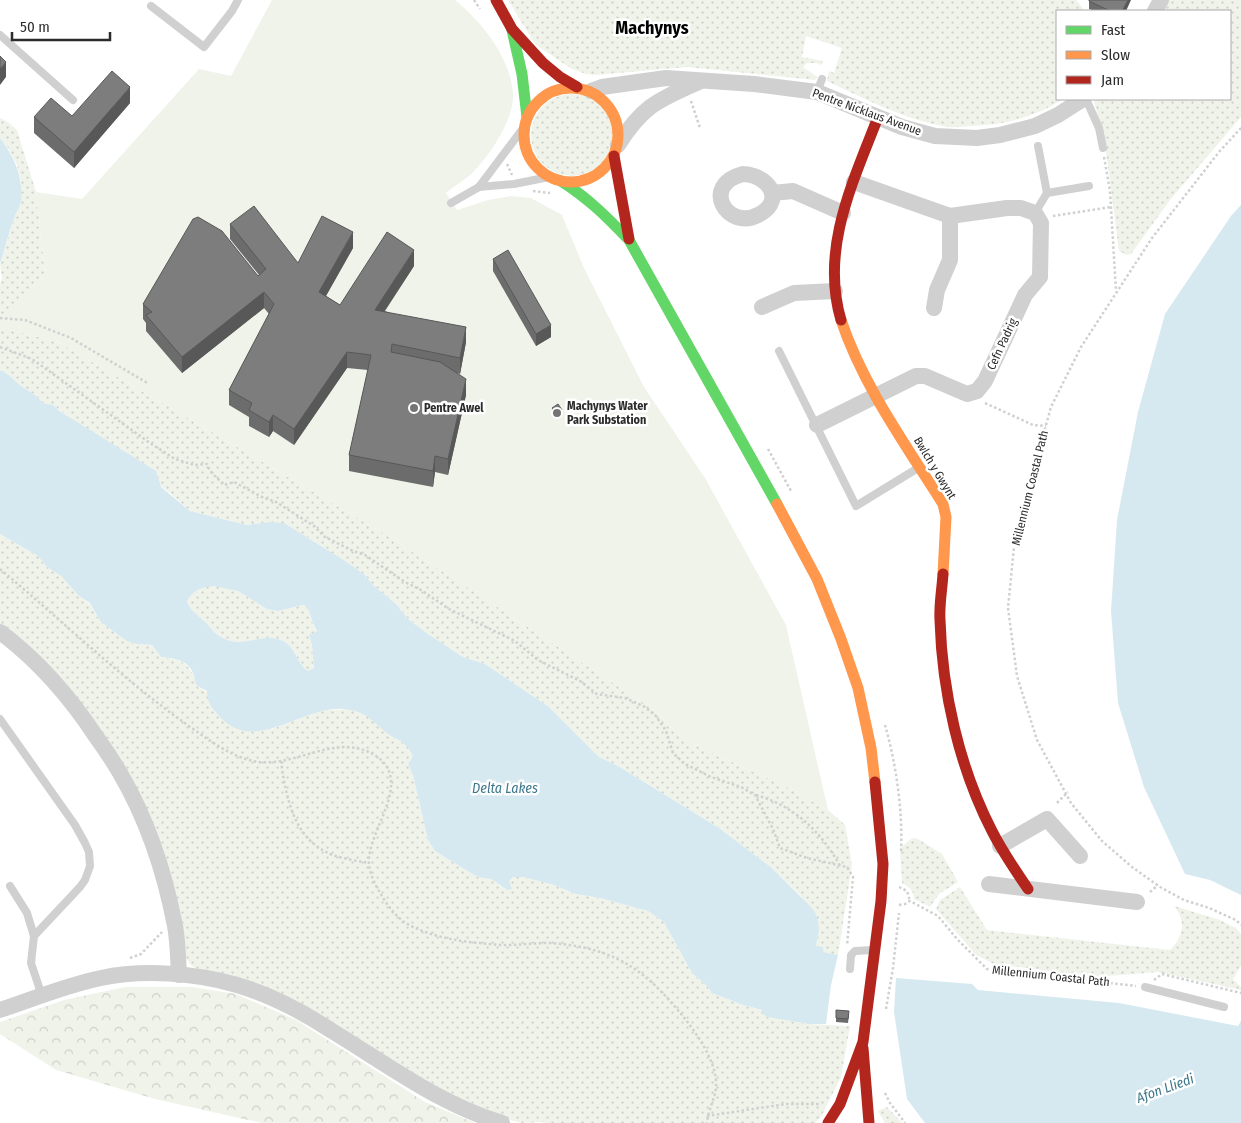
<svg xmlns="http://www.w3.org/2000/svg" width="1241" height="1123" font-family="'Fira Sans Condensed',sans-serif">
<defs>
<pattern id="green-dots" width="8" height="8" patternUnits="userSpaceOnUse" patternTransform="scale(1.25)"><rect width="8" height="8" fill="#f0f3ea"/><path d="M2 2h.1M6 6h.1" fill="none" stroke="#ced0c9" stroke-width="1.8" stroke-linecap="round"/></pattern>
<pattern id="forest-crowns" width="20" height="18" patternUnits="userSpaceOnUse" patternTransform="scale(1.25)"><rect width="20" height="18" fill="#f0f3ea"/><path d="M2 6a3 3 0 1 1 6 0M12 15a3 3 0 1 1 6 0" fill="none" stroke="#ced0c9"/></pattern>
</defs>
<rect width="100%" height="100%" fill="#fff"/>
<g fill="url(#green-dots)">
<path d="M 508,0 L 1076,0 L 1085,11 L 1057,11 L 1057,99 L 1063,99 C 1035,117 1005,125 972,126 C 965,126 956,128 949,127 C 906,121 866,99 827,81 L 829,71 L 834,73 L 842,48 L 806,36 L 802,57 L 823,61 L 821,65 L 816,63 L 807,63 L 803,67 L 817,77 L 815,80 L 687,67 L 595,75 L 586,74 L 570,68 L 535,44 Z"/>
<polygon points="1166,0 1241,0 1241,117 1170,200 1131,254 1127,255 1119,251 1104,136 1094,102 1096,99 1230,99 1230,11 1160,11"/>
<circle cx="572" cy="135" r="41"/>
<polygon points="0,118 8,122 17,130 36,192 45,273 0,319 0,285 2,278 0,264 15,215 21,203 21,181 17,165 8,148 0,138"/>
<path d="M 0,327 L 58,342 L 207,429 L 383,533 L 467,587 L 650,707 L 686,741 L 783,785 L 828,810 L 845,825 L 852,865 L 838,955 L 822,952 L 816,946 L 819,930 L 801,896 L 772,868 L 719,828 L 618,766 L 599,757 L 549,707 L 485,664 L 463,657 L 428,634 L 408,619 L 396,604 L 373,585 L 364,574 L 307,537 L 269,522 L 247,525 L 190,511 L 171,494 L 53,405 L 43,403 C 36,394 28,391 20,385 C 13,380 9,373 0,370 Z"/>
<path d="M 0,534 L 38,556 L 47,567 L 61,576 L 79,596 L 90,604 L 100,621 L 113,631 L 128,641 L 136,644 L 152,645 L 161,657 C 184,659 191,665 198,687 L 272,729 L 322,710 L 349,709 L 372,718 L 389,735 L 407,745 L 413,756 L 408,764 L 413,775 L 428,840 L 435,851 L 474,875 L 482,878 L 491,879 L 501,886 L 513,877 L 523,877 L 554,885 L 576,894 L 600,898 L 648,911 L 664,922 L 692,973 L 707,986 L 712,993 L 743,1005 L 762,1010 L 767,1017 L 808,1024 L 850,1026 L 841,1077 L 821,1117 L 815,1123 L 545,1123 L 543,1122 L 521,1123 L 489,1114 L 452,1099 L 307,1010 L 197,970 L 190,964 L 185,956 L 148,820 L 44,664 L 0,624 Z"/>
<path d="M 214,585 L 238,591 L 267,609 L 278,611 L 303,605 L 307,607 C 311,616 312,624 317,632 L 309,636 L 312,646 L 314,668 L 308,671 C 296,663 296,646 281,640 C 259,631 243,652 218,635 C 212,631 209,625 204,621 C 197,614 190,610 187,601 C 193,590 202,587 214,585 Z"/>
<path d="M 912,838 L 918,839 L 942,854 L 958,882 L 939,894 L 930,907 L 914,899 C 914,891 909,886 902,883 L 900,848 Z"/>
<path d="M 960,887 L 987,930 L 1170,950 C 1183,937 1187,922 1174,906 L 1220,920 L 1236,928 L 1241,934 L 1241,966 L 1233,979 L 1241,987 L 1241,990 L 1158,972 L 1096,977 L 994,964 L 976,955 L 936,909 L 940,900 Z"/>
<polygon points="887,1107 902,1123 885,1123 878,1111"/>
</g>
<polygon fill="url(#forest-crowns)" points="125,987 192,987 236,994 296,1020 425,1102 475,1123 262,1123 155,1099 56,1070 0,1034 0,1022 64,1000"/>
<path fill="#f0f3ea" d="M 272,0 L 455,0 C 482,22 510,57 513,93 C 515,118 490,155 474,171 C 466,180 455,185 446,193 L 457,210 L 488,200 L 511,196 L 531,198 L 562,215 L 584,268 L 644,387 L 705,478 L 786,625 L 828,810 L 783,785 L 686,741 L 650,707 L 467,587 L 383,533 L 207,429 L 58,342 L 0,327 L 0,319 L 8,309 L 45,273 L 36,192 L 82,199 L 199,69 L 231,76 Z"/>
<g fill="#d6e9f0" fill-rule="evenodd">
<path d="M 0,138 C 14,156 24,178 21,202 C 20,207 16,212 15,216 C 9,232 5,248 0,264 Z"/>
<polygon points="1241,205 1241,895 1210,880 1185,874 1144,787 1118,703 1111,611 1117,520 1138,412 1165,314 1231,216"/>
<path d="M 0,370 C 9,373 13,380 20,385 C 28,391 36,394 43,403 L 53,405 L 61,412 L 156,471 L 161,487 L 190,511 L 247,525 L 269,522 L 284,523 L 342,559 L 364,574 L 373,585 L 396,604 L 408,619 L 428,634 L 463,657 L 485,664 L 549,707 L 599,757 L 618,766 L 719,828 L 772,868 L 809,905 L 815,912 L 818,921 L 819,930 L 816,946 L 823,947 L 823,952 L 838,955 L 831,985 L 826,1024 L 808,1024 L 767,1017 L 763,1014 L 762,1010 L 743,1005 L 712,993 L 707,986 L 692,973 L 664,922 L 648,911 L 600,898 L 576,894 L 554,885 L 523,877 L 513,877 L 509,881 L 512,889 L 508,890 L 491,879 L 482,878 L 474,875 L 435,851 L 428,840 L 413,775 L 408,764 L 413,756 C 404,739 401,743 388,734 C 374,723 369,714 350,710 C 307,700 258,757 220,717 C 211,706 208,705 207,691 C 191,683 198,686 193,673 C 188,660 173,658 161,657 L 152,645 L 136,644 L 127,641 L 113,631 L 100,621 L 90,603 L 79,596 L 61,576 L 47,567 L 38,556 L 0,534 ZM 214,586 L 238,591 L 267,609 L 278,611 L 303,605 L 307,607 C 311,615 312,623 317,631 L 309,635 L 312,646 L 314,668 L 308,671 C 296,663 296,646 281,640 C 259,631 243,652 218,635 C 212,631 209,625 204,621 C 197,614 190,610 187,601 C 193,590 202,587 214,586 Z"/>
<polygon points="896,978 972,984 978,990 1119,1003 1238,1026 1241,1021 1241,1123 925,1123 907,1099 894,1012"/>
</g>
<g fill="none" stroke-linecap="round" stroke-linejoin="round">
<g stroke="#d0d0d0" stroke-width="2.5" stroke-dasharray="2.5 2.5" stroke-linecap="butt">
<polyline points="474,0 480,9"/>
<polyline points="691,101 700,128"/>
<polyline points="1241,128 1219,152 1152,238 1081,347 1051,407 1015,537 1008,608 1017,676 1037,740 1071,803 1102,841 1132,867 1160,887 1184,900 1209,908 1236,920 1241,925"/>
<polyline points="1104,157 1110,191 1116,291"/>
<polyline points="507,164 512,175"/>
<polyline points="533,191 550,193"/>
<polyline points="1053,216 1111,207"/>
<polyline points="0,318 25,320 71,338 149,384"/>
<polyline points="0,347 32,359 150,443 175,459 194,465 207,464 210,471 224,485 234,482 262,497 276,502 314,526 325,537 353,551 365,555 405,582 421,590 449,609 515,641 538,660 580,681 597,694 625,698 645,707 656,716 666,731 673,753 685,764 711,777 741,787 755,795 773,829 780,848 807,858 847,867 853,877 847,946"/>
<polyline points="985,403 1033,425 1046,426"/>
<polyline points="768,449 791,491"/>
<path d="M 0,569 C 60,619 116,673 179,719 C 201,734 226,755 253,761 C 295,770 336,730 376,756 C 415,782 366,832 369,864 C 370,876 377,888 383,898 C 389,907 395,915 404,922 C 424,934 447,939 469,942 C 482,943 494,945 506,945 C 521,945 535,943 549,943 C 600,946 635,961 669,1000 C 688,1021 718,1058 716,1087 C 715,1100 708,1109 707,1123"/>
<path d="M 885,725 C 896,763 903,812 901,852"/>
<path d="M 281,761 C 285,791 292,832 321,849 C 334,858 353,860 369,863"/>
<path d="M 756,795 C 794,806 821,831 840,866"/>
<polyline points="1057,803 1068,792"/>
<polyline points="899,887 907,891 910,901"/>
<polyline points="1150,892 1158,885"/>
<polyline points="899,905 905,904 910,901 938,916 957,939 987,969 1136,986"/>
<polyline points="130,958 141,954 162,932"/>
<polyline points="1154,980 1162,974 1241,993"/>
<polyline points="886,1009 893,968 899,913"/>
<polyline points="885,1093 890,1103 905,1123"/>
<polyline points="707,1116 786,1104 821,1104"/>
</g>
<g stroke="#d0d0d0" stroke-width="8">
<polyline points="151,6 204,47 232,11 238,0"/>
<polyline points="0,35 73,100"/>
<polyline points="817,92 822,79"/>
<polyline points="1086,99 1099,128 1103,148"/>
<polyline points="479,187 514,184 549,177"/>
<polyline points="1047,193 1089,186"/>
<polyline points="451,203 479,187 524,127"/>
<polyline points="1035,213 1047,193 1038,146"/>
<polyline points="779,351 856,506 918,468"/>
<polyline points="0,719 75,825 85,843 89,852 90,866 85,880 80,887 34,936"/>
<polyline points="10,886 27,913 34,936 31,963 42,996"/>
<polyline points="850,969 851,955 855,951 872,950"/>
<polyline points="1145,987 1224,1007"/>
</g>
<g stroke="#d0d0d0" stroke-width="16">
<polyline points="1155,11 1161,0"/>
<polyline points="591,91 602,87 666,78 754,84 817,92 902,127 935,136 977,138 1000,135 1035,126 1058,115 1083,99"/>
<path d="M 618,145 C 644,104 659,100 701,81"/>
<path d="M 743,174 C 758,174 780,188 770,205 C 767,210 762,213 758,215 C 727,231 700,185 743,174 Z"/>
<polyline points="772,193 793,191 843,213"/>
<polyline points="762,307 794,293 835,291"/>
<polyline points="934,308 937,290 950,260 950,216"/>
<polyline points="817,425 916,376 925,376 967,394 977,391 985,381 1025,295 1040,277 1041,223 1035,213 1021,208 1007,208 950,216 854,182"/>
<path d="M 0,632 C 39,661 70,697 97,738 C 105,749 113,761 120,773 C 147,819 165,874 175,926 C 178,942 178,959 179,975"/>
<polyline points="1000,846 1047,819 1080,856"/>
<polyline points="989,884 1137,902"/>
<path d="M 0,1010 C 33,999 67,985 101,978 C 143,969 196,973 237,985 C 271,995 303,1012 332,1031 C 388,1065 439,1104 502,1123"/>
</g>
<g stroke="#63d668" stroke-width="11">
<polyline points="512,30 522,74 527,117"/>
<path d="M 561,181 C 588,198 607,217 629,240 L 777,504"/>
</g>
<g stroke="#ff974d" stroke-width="11">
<circle cx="571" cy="135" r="47"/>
<path d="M 841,320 C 863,386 906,445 943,504 L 946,517 L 943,574"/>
<polyline points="777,504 817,579 841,639 858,688 871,748 875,782"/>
</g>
<g stroke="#b3261e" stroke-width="11">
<polyline points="496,0 512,29 543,63 560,77 577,87"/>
<polyline points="614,156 629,239"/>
<path d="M 841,320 C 820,249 853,182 878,117"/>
<path d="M 943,574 C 942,590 939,605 940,620 C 942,691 959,767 992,831 C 1002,851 1015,870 1028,889"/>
<polyline points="863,1048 869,1123"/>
<polyline points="828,1123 840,1104 863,1042 881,901 883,864 875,782"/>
</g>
</g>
<g fill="#6c6c6c">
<polygon points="1089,1 1126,11 1094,11 1089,9"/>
<polygon points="130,103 74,168 34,133 34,117 72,116"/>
<polygon points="230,224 298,263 353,248 326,296 340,305 414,266 385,311 466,342 460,374 457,373 466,395 448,475 435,472 433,487 349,471 349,455 368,370 347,368 294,445 273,431 269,437 249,426 249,417 229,405 229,390 269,314 264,308 182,373 146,331 146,323 143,319 143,304 259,275 230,239"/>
<polygon points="493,259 551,337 536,346 493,271"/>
<polygon points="552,408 562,414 556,418 552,412"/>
<polygon points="849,1015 848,1023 836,1022 836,1018"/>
</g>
<g fill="#585858">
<polygon points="1128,0 1131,0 1126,11 1122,11"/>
<polygon points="6,62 6,77 0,85 0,69"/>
<polygon points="130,87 130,103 74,168 74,152"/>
<polygon points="353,232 353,248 319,308 319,292"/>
<polygon points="414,250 414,266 375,325 375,310"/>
<polygon points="264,292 264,308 182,373 182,357"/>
<polygon points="551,325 551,337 536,346 536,334"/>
<polygon points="466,327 466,342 460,374 460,358"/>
<polygon points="347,352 347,368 294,445 294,429"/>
<polygon points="466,379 466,395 448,475 448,459"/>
<polygon points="562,410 562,414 556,418 556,413"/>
<polygon points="273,415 273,431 269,437 269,422"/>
<polygon points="435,456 435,472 433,487 433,471"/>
</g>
<g fill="#7d7d7d" stroke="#585858">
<polygon points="1089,0 1128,0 1122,11 1110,11 1089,1"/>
<polygon points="0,56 6,62 0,69"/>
<polygon points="112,71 130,87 74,152 34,117 51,98 72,116"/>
<polygon points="254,206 298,263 322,216 353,232 319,292 340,305 387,232 414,250 375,310 466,327 460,358 392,344 391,352 440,362 466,379 448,459 435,456 433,471 349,455 371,355 347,352 294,429 273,415 269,422 249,410 252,403 229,390 274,304 264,292 182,357 146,315 152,312 143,304 193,219 198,217 222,231 258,276 266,269 230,224"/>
<polygon points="508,250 551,325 536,334 493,259"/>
<polygon points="558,404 562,410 556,413 552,408"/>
<polygon points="836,1010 849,1011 848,1019 836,1018"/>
</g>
<g fill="#757575" stroke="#fff" stroke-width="2">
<circle cx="414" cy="408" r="5"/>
<circle cx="557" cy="413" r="5"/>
</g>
<g text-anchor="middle" stroke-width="5" stroke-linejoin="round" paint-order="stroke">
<g font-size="12" fill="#2b2b2b" stroke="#fff">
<text transform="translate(867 112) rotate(20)" y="4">Pentre Nicklaus Avenue</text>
<text transform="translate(1002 344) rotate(-65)" y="4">Cefn Padrig</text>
<text transform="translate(935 468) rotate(59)" y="4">Bwlch y Gwynt</text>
<text transform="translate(1030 488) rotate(-76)" y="4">Millennium Coastal Path</text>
<text transform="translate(1051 976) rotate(6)" y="4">Millennium Coastal Path</text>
</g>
<g font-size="12" font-weight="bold" fill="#2b2b2b" stroke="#fff" text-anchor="start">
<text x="567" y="410">Machynys Water<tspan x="567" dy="14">Park Substation</tspan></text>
<text x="424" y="412">Pentre Awel</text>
</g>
<g font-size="14" font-style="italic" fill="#3d778a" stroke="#fff">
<text x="505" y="793">Delta Lakes</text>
<text transform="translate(1165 1088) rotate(-20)" y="5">Afon Lliedi</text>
</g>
<g font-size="18" font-weight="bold" fill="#000" stroke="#fff">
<text x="652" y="34">Machynys</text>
</g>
</g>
<rect x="1056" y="10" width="175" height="90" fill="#ffffff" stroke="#aaaaaa"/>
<rect x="1066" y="26" width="25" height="8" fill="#63d668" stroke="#aaaaaa"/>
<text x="1101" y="35" font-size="15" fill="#2b2b2b">Fast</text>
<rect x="1066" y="51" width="25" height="8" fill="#ff974d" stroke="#aaaaaa"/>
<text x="1101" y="60" font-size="15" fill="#2b2b2b">Slow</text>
<rect x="1066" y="76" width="25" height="8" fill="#b3261e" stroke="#aaaaaa"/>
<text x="1101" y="85" font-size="15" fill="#2b2b2b">Jam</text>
<path d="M12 32v8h98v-8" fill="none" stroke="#2b2b2b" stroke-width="2.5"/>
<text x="20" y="32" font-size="15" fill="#2b2b2b" stroke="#ffffff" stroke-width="4" paint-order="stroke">50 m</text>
</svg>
